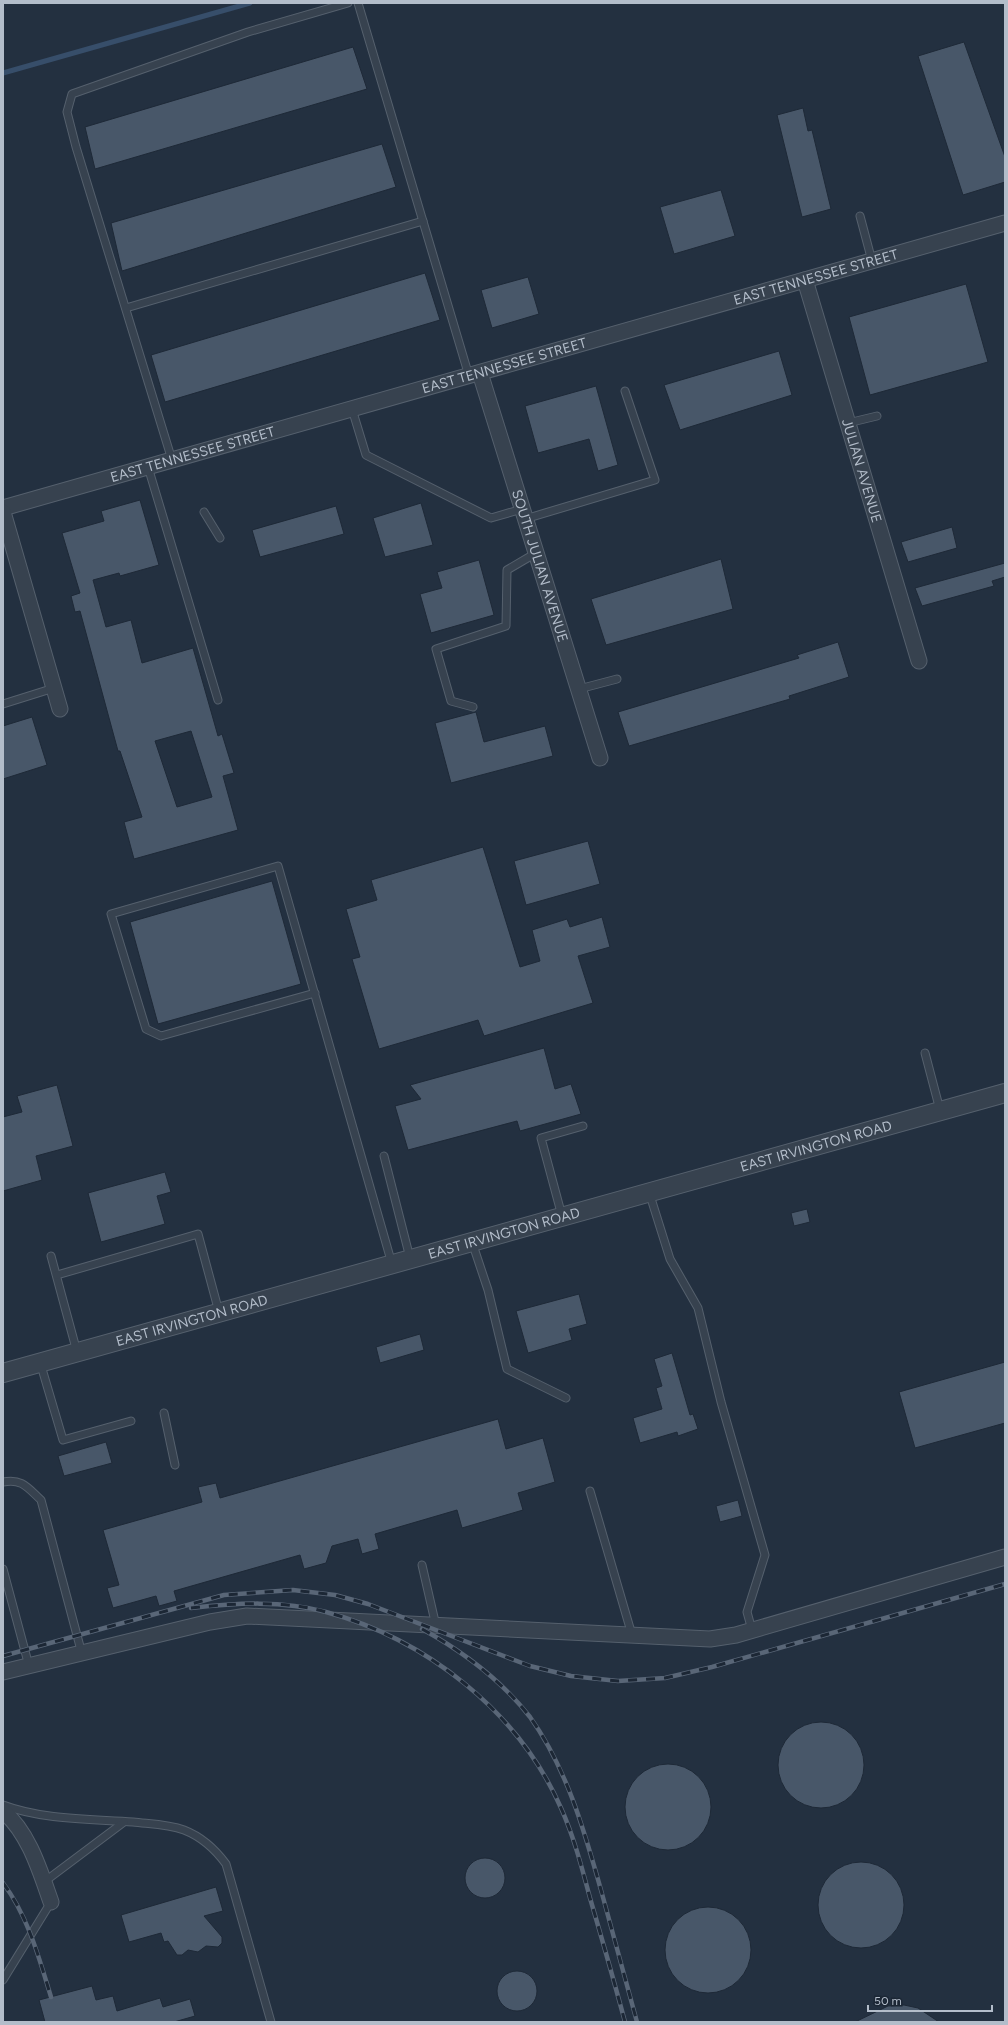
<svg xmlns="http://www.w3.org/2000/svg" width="1008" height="2025" font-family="Figtree,sans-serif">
<rect width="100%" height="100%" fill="#233040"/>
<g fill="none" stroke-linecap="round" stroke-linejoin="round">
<polyline stroke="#374e6a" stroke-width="5" points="3,73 250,3"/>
</g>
<g fill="#485769" stroke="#1e2937" fill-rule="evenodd">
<polygon points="964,42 1005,157 1005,182 963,195 918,56"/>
<polygon points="353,47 367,89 95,169 85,127"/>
<polygon points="803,108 808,131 812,130 831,209 802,217 777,115"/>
<polygon points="382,144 396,187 122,271 111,223"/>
<polygon points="721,190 735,236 674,254 660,207"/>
<polygon points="425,273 440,320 165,402 151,355"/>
<polygon points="528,277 539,314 492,328 481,290"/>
<polygon points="966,284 988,362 870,395 849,317"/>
<polygon points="779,351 792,395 680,430 664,385"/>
<polygon points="596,386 618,465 598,471 589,439 538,453 525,406"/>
<path d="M 140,500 L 159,565 L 120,576 L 119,573 L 93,580 L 106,627 L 131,620 L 142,663 L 193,648 L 218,736 L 222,734 L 234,773 L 223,776 L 238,830 L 134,859 L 124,822 L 142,817 L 120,751 L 118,751 L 80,611 L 75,612 L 71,596 L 80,593 L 62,533 L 104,521 L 101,511 ZM 191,731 L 212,797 L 177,807 L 155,741 Z"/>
<polygon points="421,503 433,545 385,557 373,518"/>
<polygon points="336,506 344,534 260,557 252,530"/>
<polygon points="952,527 957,548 908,562 901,542"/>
<polygon points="721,559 733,609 606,645 591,599"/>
<polygon points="479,560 494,615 431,633 420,594 442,588 437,572"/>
<polygon points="1005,563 1005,577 992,581 994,586 922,606 915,588"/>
<polygon points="838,642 849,677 789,696 790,699 629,746 618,712 799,658 797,655"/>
<polygon points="476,712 484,742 545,726 553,756 451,783 435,723"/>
<polygon points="32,717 47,765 3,779 3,726"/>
<polygon points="588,841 600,884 526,905 514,861"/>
<polygon points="483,847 520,967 540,961 532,930 567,919 570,927 602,917 610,947 578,956 593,1003 484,1036 478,1020 379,1049 352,959 360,957 346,909 377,900 371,880"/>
<polygon points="272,881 301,984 158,1024 130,922"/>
<polygon points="544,1048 555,1089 571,1084 581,1114 520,1131 517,1121 408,1150 395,1106 421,1099 410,1085"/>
<polygon points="57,1085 73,1146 36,1156 42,1180 3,1191 3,1117 22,1112 17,1096"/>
<polygon points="165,1172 171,1192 157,1196 165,1224 101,1242 88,1193"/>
<polygon points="807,1209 810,1222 794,1226 791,1213"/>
<polygon points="579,1294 587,1324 569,1329 572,1340 528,1353 516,1311"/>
<polygon points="420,1334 424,1350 380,1363 376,1347"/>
<polygon points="672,1353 690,1415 693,1414 698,1429 678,1436 677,1432 640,1443 633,1418 662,1409 656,1388 662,1386 654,1359"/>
<polygon points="1005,1362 1005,1423 915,1448 899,1392"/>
<polygon points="498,1419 506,1449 543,1438 555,1482 518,1493 523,1510 462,1528 457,1510 375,1534 379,1549 362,1554 358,1539 332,1546 326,1563 304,1569 300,1555 174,1591 177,1601 159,1606 156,1596 113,1608 107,1588 119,1585 103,1530 202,1502 198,1487 216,1483 220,1498"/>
<polygon points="106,1442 112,1463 64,1476 58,1456"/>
<polygon points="738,1500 742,1516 720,1522 716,1506"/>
<circle cx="821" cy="1765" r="43"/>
<circle cx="668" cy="1807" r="43"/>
<circle cx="485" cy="1878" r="20"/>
<circle cx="861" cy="1905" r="43"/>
<polygon points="216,1887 223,1911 204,1916 222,1937 222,1943 218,1947 206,1946 198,1952 188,1950 182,1955 177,1955 168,1941 164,1942 161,1933 129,1942 121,1915"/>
<circle cx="708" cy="1950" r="43"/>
<circle cx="517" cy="1991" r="20"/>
<polygon points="92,1986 96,2000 113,1996 117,2011 160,1998 163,2007 190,1999 195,2016 174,2022 45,2022 39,2000"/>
<polygon points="904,2005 918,2008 939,2022 855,2022 888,2006"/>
</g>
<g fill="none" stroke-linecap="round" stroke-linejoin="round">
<defs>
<g id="service">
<polyline points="358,3 469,376"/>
<polyline points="860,216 872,261"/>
<polyline points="126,308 423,221"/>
<polyline points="352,409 366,455 491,518 522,509"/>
<polyline points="848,423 877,416"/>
<polyline points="172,460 76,147 67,112 72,94 248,32 348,3"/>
<polyline points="148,467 218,700"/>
<polyline points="204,512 220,538"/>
<polyline points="525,519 655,480 625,391"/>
<polyline points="579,689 617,679"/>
<polyline points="3,704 54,688"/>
<polyline points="473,707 451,701 436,649 506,626 507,570 536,553"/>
<polyline points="315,993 161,1036 146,1029 111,914 278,866 392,1264"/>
<polyline points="925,1053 940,1110"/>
<polyline points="384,1156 410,1258"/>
<polyline points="649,1192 670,1259 698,1308 721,1402 765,1555 747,1612 752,1630"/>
<polyline points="562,1216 541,1138 583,1126"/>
<polyline points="472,1242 488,1290 507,1369 566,1398"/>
<polyline points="51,1256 77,1352"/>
<polyline points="57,1275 198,1234 219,1312"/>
<polyline points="40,1362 63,1440 131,1421"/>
<polyline points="164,1413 175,1465"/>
<path d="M 3,1482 C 22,1478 28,1488 41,1500 L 82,1654"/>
<polyline points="590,1491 632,1635"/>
<polyline points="422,1565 436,1626"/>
<polyline points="3,1569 29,1666"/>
<path d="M 3,1805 C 43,1820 91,1819 133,1822 C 150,1824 168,1824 184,1830 C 202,1837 215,1849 226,1864 L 271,2022"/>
<polyline points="44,1882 124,1822"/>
<polyline points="3,1980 51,1902"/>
</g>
<g id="minor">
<path id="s1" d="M 805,280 L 919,661"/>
<path id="s2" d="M 480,373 L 600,758"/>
<path id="s3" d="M 3,508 L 1005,223"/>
<polyline points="3,512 60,709"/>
<polyline points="3,1672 210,1622 247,1616 710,1639 736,1635 1005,1557"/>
<path d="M 3,1811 C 29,1833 40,1871 51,1902"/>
</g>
<g id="tertiary">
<path id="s4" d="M 3,1373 L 1005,1093"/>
</g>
</defs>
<use href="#service" stroke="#55606d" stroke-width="9"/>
<use href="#minor" stroke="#55606d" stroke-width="17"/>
<use href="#tertiary" stroke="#55606d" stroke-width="20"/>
<use href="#service" stroke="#37424f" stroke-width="7"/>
<use href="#minor" stroke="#37424f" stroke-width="15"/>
<use href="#tertiary" stroke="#37424f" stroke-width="18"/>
<defs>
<g id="rail">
<path d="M 191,1608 C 236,1603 283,1600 326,1612 C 426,1639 519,1712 561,1808 C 574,1837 582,1868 590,1898 C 602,1939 614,1981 625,2022"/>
<path d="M 422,1629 C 462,1651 502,1681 530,1717 C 567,1769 584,1830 601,1890 C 613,1934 625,1978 637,2022"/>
<polyline points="3,1656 224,1595 293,1590 335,1595 368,1604 530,1666 571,1676 618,1681 665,1678 712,1667 1005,1584"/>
<path d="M 3,1883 C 28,1916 39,1958 51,1997"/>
</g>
</defs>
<use href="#rail" stroke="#596677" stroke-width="4.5"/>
<use href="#rail" stroke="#1c2735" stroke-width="3" stroke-dasharray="9" stroke-linecap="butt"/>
</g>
<g text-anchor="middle" stroke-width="3" stroke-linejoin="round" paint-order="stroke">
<g font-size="14" fill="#b3bdca" stroke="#1c2735">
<text dy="5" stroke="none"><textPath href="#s3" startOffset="845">EAST TENNESSEE STREET</textPath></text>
<text dy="5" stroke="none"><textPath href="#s3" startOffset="521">EAST TENNESSEE STREET</textPath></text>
<text dy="5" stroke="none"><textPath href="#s3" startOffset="197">EAST TENNESSEE STREET</textPath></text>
<text dy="5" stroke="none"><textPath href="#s1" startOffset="199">JULIAN AVENUE</textPath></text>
<text dy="5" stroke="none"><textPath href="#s2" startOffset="202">SOUTH JULIAN AVENUE</textPath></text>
<text dy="5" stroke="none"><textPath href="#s4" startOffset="844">EAST IRVINGTON ROAD</textPath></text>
<text dy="5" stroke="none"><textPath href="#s4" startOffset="520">EAST IRVINGTON ROAD</textPath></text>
<text dy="5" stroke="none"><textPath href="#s4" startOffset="196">EAST IRVINGTON ROAD</textPath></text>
</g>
</g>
<rect width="1008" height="2025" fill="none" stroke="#b3bdca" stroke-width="8"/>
<path d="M868 2005v6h124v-6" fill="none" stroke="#b3bdca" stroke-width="2"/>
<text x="874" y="2005" font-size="12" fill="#b3bdca" stroke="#1c2735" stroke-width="3" paint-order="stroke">50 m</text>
</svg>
